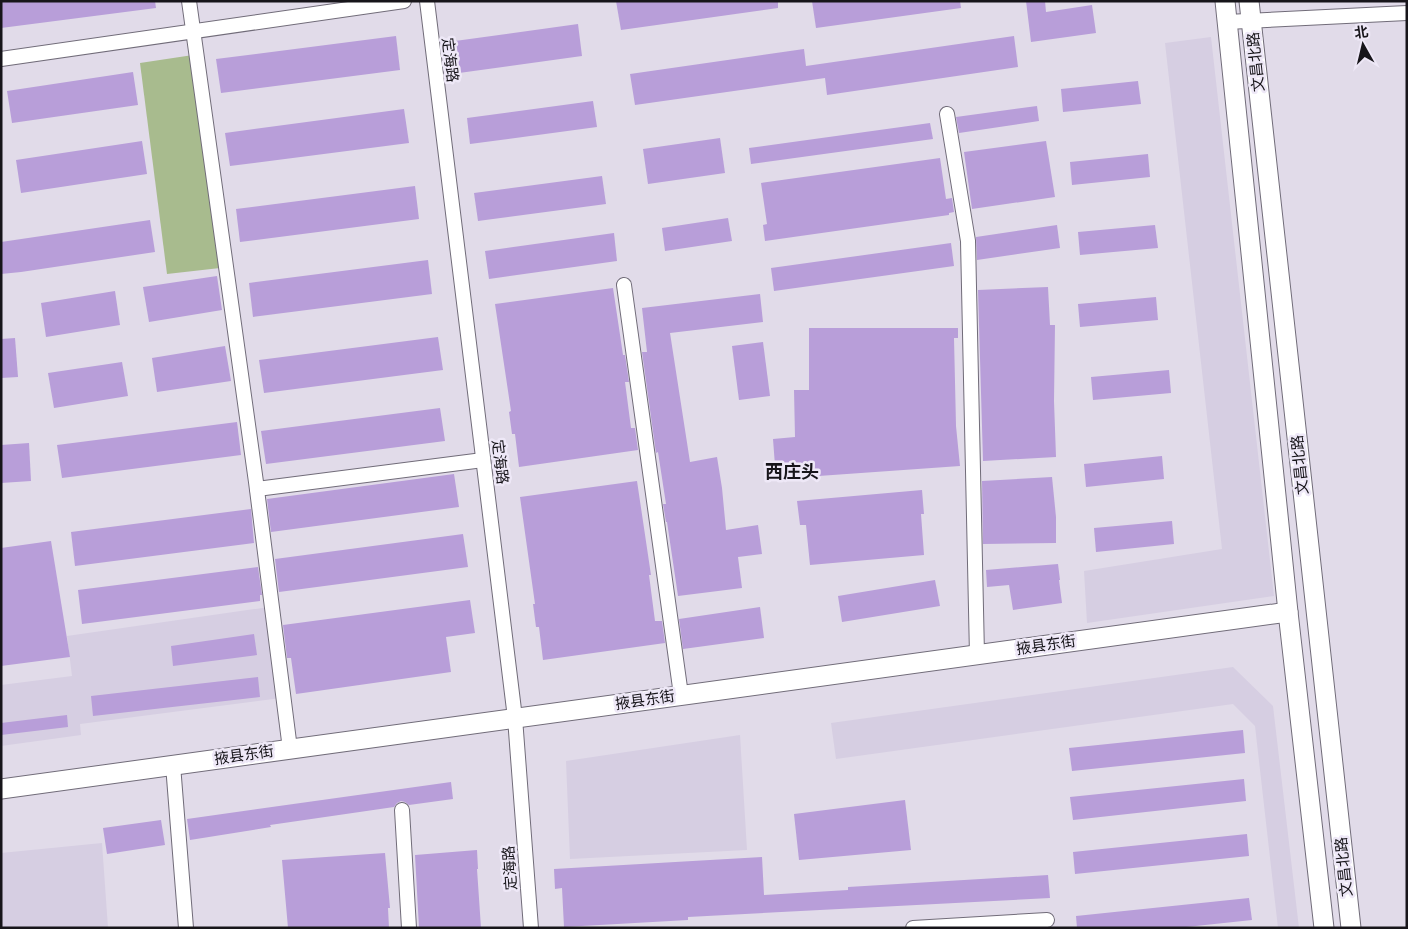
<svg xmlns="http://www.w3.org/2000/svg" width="1408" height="929" font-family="'Sofia Sans Condensed','Noto Sans SC',sans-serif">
<rect width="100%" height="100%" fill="#e1dbe9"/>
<g fill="#d6cee2">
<polygon points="1211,37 1274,596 1087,623 1084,571 1222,549 1165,43"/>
<polygon points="269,607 281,698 80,724 81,735 1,746 1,685 72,676 67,636"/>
<polygon points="1233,667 1273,706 1299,928 1278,928 1255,726 1233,704 836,759 831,723"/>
<polygon points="740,735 747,850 570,859 566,761"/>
<polygon points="102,843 108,928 1,928 1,853"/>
</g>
<polygon fill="#a8bb8e" points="193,55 220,268 167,274 140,63"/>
<g fill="#b89ed9">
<polygon points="1,1 155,1 156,8 1,28"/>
<polygon points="616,1 778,1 778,8 621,30"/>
<polygon points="812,1 960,1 961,8 816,28"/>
<polygon points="1026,1 1045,1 1046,12 1092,5 1096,33 1031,42"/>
<polygon points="578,24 582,56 459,73 455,41"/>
<polygon points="396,36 400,70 221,93 216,59"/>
<polygon points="1014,36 1018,67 827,95 825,78 635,105 630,74 804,49 806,66"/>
<polygon points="133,72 138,105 12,123 7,91"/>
<polygon points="1138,81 1141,104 1063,112 1061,89"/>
<polygon points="593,101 597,127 470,144 467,118"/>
<polygon points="1037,106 1039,121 959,133 956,117"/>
<polygon points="404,109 409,143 230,166 225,133"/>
<polygon points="930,123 933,139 751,164 749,148"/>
<polygon points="720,138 725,173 648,184 643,149"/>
<polygon points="142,141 147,174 21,193 16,160"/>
<polygon points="1046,141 1055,197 972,209 964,152"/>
<polygon points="1148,154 1150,177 1072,185 1070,162"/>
<polygon points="940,158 946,199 952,198 954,212 949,213 949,215 765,241 763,225 767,224 761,183"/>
<polygon points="602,176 606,204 478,221 474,193"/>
<polygon points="415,186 419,219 240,242 236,209"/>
<polygon points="728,218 732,241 665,251 662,228"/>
<polygon points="150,220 155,252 21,272 1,274 1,242"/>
<polygon points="1057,225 1060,248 977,260 976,237"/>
<polygon points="1155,225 1158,248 1080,255 1078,232"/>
<polygon points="614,233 617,261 489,279 485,251"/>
<polygon points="951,243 954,266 774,291 771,268"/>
<polygon points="428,260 432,294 253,317 249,283"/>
<polygon points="217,276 222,310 149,322 143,287"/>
<polygon points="1048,287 1050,325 1055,325 1054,401 1056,457 983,461 978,290"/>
<polygon points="613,288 623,355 625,355 629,382 625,382 631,428 635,428 638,450 519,467 515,434 512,434 509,412 511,411 495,304"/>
<polygon points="115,291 120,325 46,337 41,303"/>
<polygon points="760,294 763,322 670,333 690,462 717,457 722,488 726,530 758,525 762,554 738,557 742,588 678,596 667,522 666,522 663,504 666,504 658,452 656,453 642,352 647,352 642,308"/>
<polygon points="1156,297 1158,320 1080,327 1078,304"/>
<polygon points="809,328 958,328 958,338 954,338 956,426 960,466 776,479 773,439 795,437 794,390 809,390"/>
<polygon points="438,337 443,370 264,393 259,360"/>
<polygon points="15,338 18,377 1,378 1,339"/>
<polygon points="763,342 770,396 739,400 732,346"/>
<polygon points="225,346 231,381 157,392 152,358"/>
<polygon points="122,362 128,396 54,408 48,373"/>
<polygon points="1169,370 1171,393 1093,400 1091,377"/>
<polygon points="440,408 445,441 266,464 261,431"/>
<polygon points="237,422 241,455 62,478 57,445"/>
<polygon points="29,443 31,481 1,483 1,445"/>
<polygon points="1162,456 1164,479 1086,487 1084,464"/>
<polygon points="454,474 459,507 271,532 267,499"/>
<polygon points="1052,477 1056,517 1056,543 983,544 982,481"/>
<polygon points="637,481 651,575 649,575 655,621 662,621 665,643 543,660 539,627 536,627 533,604 535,604 520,497"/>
<polygon points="922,490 924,514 921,514 924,555 810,565 806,525 800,525 797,501"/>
<polygon points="251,509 254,543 75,566 71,532"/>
<polygon points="1172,521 1174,544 1096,552 1094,528"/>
<polygon points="463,534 468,567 279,592 275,559"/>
<polygon points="51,541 70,657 1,666 1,548"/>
<polygon points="1058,564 1060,580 1059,580 1062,603 1013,610 1009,585 987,587 986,570"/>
<polygon points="258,567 262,595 260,595 260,601 82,624 78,590"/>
<polygon points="935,580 940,606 842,622 838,596"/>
<polygon points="470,600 475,633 446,637 451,672 296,694 291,658 287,658 283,625"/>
<polygon points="760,607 764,638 683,649 679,619"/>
<polygon points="254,634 257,655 173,666 171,646"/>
<polygon points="258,677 260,697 93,716 91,696"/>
<polygon points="67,715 68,727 1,735 1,723"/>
<polygon points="1243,730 1245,753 1072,771 1069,748"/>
<polygon points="1244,779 1246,801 1073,820 1070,797"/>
<polygon points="451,782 453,799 409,805 405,802 401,801 397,803 394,807 270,825 271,827 190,840 187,819"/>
<polygon points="905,800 911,850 799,860 794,814"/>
<polygon points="161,820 165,845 107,854 103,828"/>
<polygon points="1247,834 1249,856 1075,874 1073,852"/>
<polygon points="477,850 478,869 477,869 481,928 419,928 415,855"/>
<polygon points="385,853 390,908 388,908 389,928 288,928 282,860"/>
<polygon points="762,857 764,895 848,890 848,887 1048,875 1050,898 688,917 688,920 564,927 562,888 555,889 554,869"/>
<polygon points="1249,898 1252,920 1177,928 1077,928 1076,916"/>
</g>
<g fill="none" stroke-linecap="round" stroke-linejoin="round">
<defs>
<g id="minor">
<polyline points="189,1 256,482 290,749"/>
<polyline points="427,1 515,718 531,928"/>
<polyline points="1227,22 1407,13"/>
<polyline points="1,59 404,1"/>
<polyline points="947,114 968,241 977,655"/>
<polyline points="624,285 681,695"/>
<polyline points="257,489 483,460"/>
<polyline points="173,765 186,928"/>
<polyline points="402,810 409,928"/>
<polyline points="913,928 1047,920"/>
</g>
<g id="major">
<polyline points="1225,1 1288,612 1324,928"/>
<polyline points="1249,1 1351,928"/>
<polyline points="1,789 1288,612"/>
</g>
</defs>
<use href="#minor" stroke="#716c79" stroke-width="16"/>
<use href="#major" stroke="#716c79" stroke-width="21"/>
<use href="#minor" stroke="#fff" stroke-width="14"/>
<use href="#major" stroke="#fff" stroke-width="19"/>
</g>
<g text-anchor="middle" stroke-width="5" stroke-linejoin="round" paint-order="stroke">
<g font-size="15" fill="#17151a" stroke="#eee8f7">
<text transform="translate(450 60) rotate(83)" y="5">定海路</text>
<text transform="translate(1256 62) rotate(-96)" y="5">文昌北路</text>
<text transform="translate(500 462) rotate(83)" y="5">定海路</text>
<text transform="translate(1300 465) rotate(-96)" y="5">文昌北路</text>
<text transform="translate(1046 645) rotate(-8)" y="5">掖县东街</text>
<text transform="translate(645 700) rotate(-8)" y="5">掖县东街</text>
<text transform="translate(244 755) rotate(-8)" y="5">掖县东街</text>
<text transform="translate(1344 867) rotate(-96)" y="5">文昌北路</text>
<text transform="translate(510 868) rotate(-94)" y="5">定海路</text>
</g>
<g font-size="18" font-weight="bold" fill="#17151a" stroke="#eee8f7">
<text x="792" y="478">西庄头</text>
</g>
</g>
<rect width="1408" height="929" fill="none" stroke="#17151a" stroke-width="5"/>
<g transform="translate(1363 45) rotate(352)" stroke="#eee8f7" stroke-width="4" paint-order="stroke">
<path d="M0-4L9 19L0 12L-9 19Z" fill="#17151a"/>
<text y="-8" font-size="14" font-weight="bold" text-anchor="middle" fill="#17151a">北</text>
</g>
</svg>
